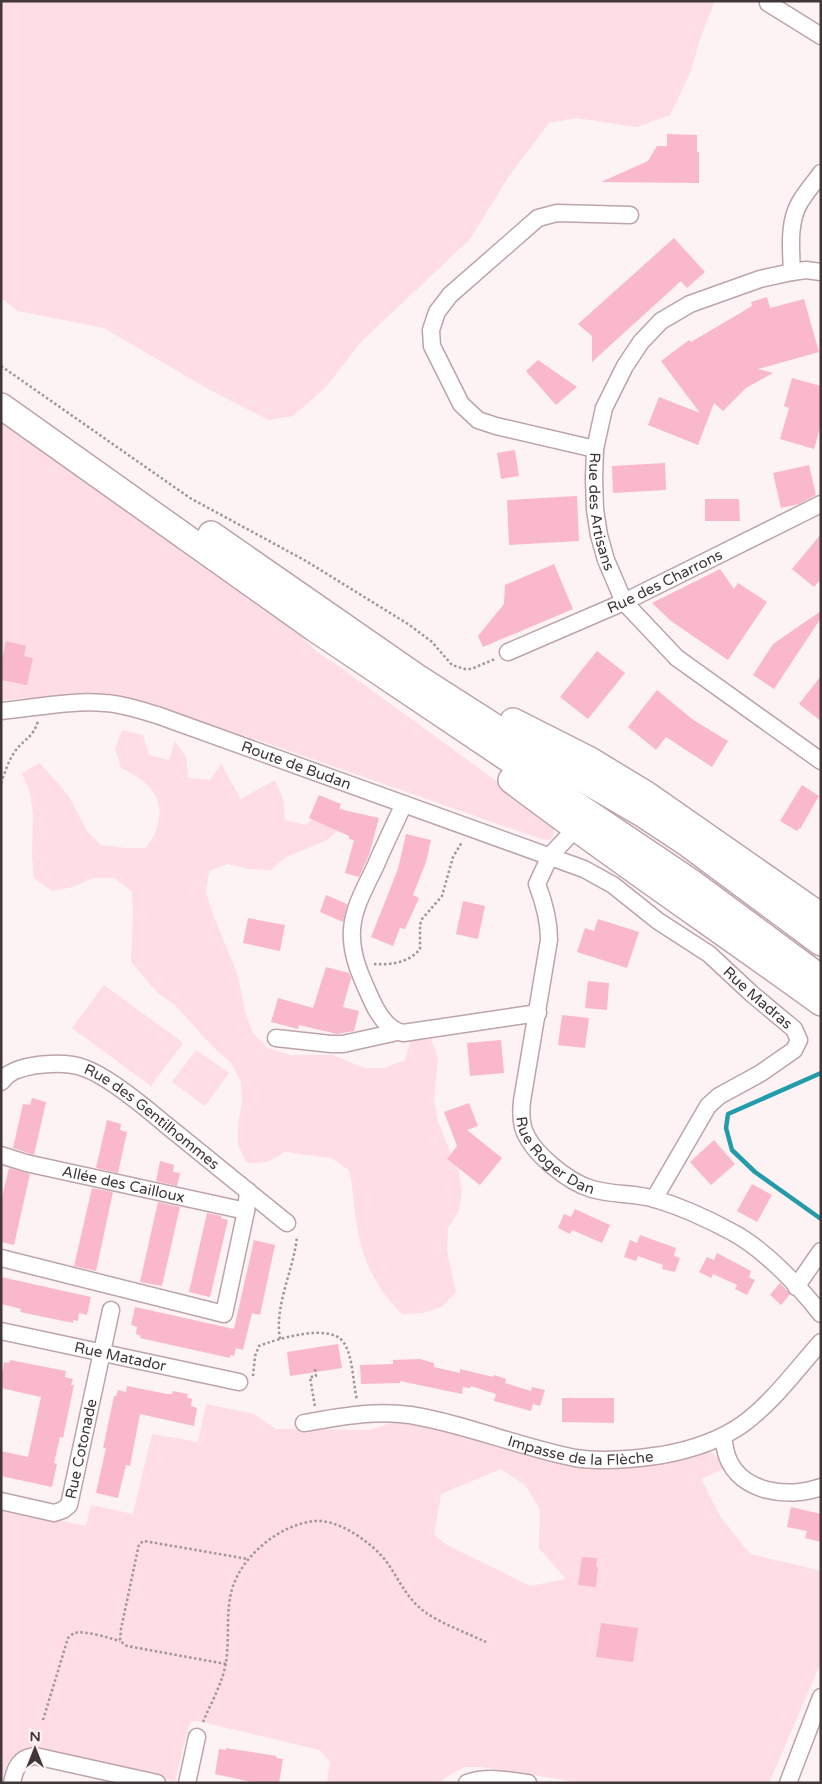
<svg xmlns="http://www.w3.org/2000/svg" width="822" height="1784" font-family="'Varela Round',sans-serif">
<rect width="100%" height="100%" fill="#fdf2f4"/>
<g fill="#fedde5" fill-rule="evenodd">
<polygon points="1,1 715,1 702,33 690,73 670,115 637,127 576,118 549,123 509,176 470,239 361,342 325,388 293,416 269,420 210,390 104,328 18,311 1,298"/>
<path d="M 1,423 L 132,514 L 299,634 L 317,652 L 333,662 L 550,820 C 555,828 556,832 550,840 L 541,839 L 270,744 L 134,700 L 94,694 L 1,700 Z"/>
<path d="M 122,730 L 143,735 L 149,755 L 169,760 L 175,741 L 186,757 L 188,778 L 210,780 L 221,764 L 241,799 L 275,780 L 283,799 L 285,820 L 305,825 L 321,814 L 343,808 L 340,829 L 325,841 L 286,857 L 271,870 L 249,869 L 228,864 L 209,871 L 206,892 L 212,912 L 238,976 L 245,1012 L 253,1033 L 267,1048 L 290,1055 L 333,1055 L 364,1068 L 384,1068 L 405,1060 L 411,1040 L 431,1039 L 438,1058 L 434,1098 L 437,1119 L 459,1174 L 462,1190 L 459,1210 L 448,1228 L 447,1251 L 456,1292 L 442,1307 L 422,1313 L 402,1314 C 378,1290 365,1266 358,1232 C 354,1212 354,1191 349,1170 L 331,1158 L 285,1152 L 267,1162 L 247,1163 L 238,1145 L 238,1124 L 242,1102 L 241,1082 L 231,1063 L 212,1046 L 175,1005 L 157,992 L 131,962 L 133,915 L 132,892 L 115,878 L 93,878 L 73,887 L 52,891 L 34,878 L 32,856 L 33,813 L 30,792 L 22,773 L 40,763 L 68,795 L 87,831 L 101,845 L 125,848 L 146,848 C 149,843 154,837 156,831 C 168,797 148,781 121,768 L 115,749 Z"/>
<polygon points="104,985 183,1043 151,1086 72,1028"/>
<polygon points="196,1050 229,1073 205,1106 172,1082"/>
<path d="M 206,1404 L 254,1414 L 276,1429 L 369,1430 L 404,1419 L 593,1467 L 707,1449 L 728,1466 L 701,1479 L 720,1516 L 750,1554 L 821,1571 L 821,1662 L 769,1783 L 583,1783 L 482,1767 L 465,1767 L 451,1774 L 439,1783 L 327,1783 L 330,1762 L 320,1750 L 198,1721 L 193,1721 L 189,1725 L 175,1781 L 44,1749 C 28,1749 12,1751 6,1767 C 4,1772 3,1778 1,1783 L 1,1508 L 86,1526 L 91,1505 L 133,1514 L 152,1434 L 198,1442 ZM 501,1469 L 525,1485 L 540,1509 L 539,1548 L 566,1579 L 530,1586 L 447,1545 L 434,1535 L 441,1494 Z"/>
</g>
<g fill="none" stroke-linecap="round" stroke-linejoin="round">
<polyline stroke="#229baa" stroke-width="4.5" points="821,1073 728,1114 726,1128 732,1150 755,1172 821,1219"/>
</g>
<g fill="#f9b9ca">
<polygon points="667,134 697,135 697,152 699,152 699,183 601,182 648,161 657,146 667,146"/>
<polygon points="674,238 705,272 687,288 681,281 592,362 592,336 578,324"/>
<polygon points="767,297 770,308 804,299 819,352 758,369 773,373 746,388 723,411 714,403 698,445 648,425 659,397 700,413 661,361 689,340 691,342 752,306 751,302"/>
<polygon points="538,360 577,387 556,405 526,371"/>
<polygon points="792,378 821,386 821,425 814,449 780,439 789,408 784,406"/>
<polygon points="515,450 519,476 501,479 497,453"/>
<polygon points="665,463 666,490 613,493 612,466"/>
<polygon points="809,465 816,495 799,504 781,508 773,473"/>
<polygon points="577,496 579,541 509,545 507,500"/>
<polygon points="705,499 739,499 740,521 705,521"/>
<polygon points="821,534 821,579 814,587 792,569"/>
<polygon points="554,564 573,609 483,647 478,636 504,604 505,585"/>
<polygon points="720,569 734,589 738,583 767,602 728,660 671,621 652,603"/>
<polygon points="821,611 821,618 774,689 753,675 773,644"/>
<polygon points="6,641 26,646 24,656 33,658 27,685 1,680 1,664"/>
<polygon points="597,651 625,673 588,719 560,697"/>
<polygon points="821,676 821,721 799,704"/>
<polygon points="657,690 692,719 728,741 712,767 666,737 656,750 628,727"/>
<polygon points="802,785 819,796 800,829 799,828 797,831 780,821"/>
<polygon points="319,795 341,804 339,809 379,818 369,855 359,877 345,873 354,840 349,839 349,836 309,818"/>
<polygon points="406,834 431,840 426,862 413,895 419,898 405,929 400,928 393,946 371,937 398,869"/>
<polygon points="326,895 347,904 343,922 320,912"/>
<polygon points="463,901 485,906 478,939 456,934"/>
<polygon points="248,918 285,925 280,951 243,943"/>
<polygon points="598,919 639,932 627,968 577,952 585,928 594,931"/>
<polygon points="326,967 349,973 351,978 343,1007 359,1011 354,1031 337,1034 299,1025 298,1029 271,1022 278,998 313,1008"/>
<polygon points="588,981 609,983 607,1010 585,1008"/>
<polygon points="562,1015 589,1018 585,1048 558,1045"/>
<polygon points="501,1040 504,1073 470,1076 467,1043"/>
<polygon points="32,1098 46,1102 34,1155 13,1148 23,1104 30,1105"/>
<polygon points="469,1103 478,1126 467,1130 502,1158 480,1185 447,1159 457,1146 444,1112"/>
<polygon points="107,1120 121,1124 120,1130 127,1132 118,1173 96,1168"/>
<polygon points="714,1140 735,1164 711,1185 690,1162"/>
<polygon points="160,1161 174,1165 173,1172 180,1173 177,1186 156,1181"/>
<polygon points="9,1168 30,1174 14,1245 1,1242 1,1201"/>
<polygon points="752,1184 772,1195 757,1222 737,1211"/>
<polygon points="92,1188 113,1192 96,1271 74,1266"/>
<polygon points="158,1202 180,1207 162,1286 140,1282"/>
<polygon points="575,1209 610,1225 602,1243 572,1230 570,1234 558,1228 564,1214 571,1217"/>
<polygon points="207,1213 221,1216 221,1218 228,1220 210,1297 189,1292"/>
<polygon points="640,1235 676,1248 674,1256 680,1258 675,1272 662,1269 663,1265 638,1256 636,1261 624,1257 630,1240 637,1243"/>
<polygon points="254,1240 275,1245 260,1315 252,1313 243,1350 236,1348 234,1356 230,1355 230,1358 140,1338 141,1336 136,1334 137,1327 131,1325 135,1307 234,1329"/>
<polygon points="717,1253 751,1271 749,1277 755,1280 747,1295 735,1289 737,1285 713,1274 711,1278 699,1272 707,1257 714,1260"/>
<polygon points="1,1277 91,1297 87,1315 79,1313 78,1321 73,1320 73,1323 20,1312 21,1309 1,1304"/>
<polygon points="780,1283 790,1294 781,1305 770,1295"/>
<polygon points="338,1344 342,1368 290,1376 287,1352"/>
<polygon points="420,1359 434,1363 434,1367 460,1373 460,1369 493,1377 494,1375 506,1379 505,1383 531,1391 532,1387 545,1390 540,1406 533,1404 531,1411 494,1401 496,1394 471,1386 470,1388 463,1387 462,1394 400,1381 400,1383 361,1384 360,1365 393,1364 393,1360"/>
<polygon points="10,1360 66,1371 65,1377 73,1379 71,1385 74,1385 63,1438 60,1437 54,1463 57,1464 52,1487 1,1476 1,1451 28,1457 41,1397 1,1388 1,1369 3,1370 4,1362 9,1363"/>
<polygon points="127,1386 167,1394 172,1394 173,1391 188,1394 187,1397 192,1399 191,1406 197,1408 194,1426 140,1414 130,1466 126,1465 118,1498 96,1493 106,1448 103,1448 114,1396 116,1396 118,1390 126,1392"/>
<polygon points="562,1398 614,1398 614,1423 562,1422"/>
<polygon points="791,1507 821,1514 821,1542 805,1538 807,1531 787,1527"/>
<polygon points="582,1557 597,1558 596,1567 598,1567 596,1587 578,1585"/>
<polygon points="601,1623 638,1628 633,1662 596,1657"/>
<polygon points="226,1748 277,1756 276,1758 283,1759 279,1783 256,1783 215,1774 219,1749 226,1750"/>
</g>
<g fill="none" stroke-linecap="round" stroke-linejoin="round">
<defs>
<g id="minor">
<polyline points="768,3 821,36"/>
<path d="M 792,272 C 791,249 788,222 800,202 C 806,192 814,183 821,173"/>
<path id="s1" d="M 821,272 L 806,270 L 792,272 L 760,279 L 690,304 L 661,321 L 641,342 L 625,366 L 604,408 L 595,449 L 594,478 L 595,510 L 599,535 L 606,560 L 624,602 L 677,658 L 821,761"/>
<polyline points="595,449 496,426 478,420 461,404 432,346 431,330 437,312 450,295 538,218 557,213 630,215"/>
<path id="s2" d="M 508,652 L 624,602 L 821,504"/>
<path id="s3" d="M 1,711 C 34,708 72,700 105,703 C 123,704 140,710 157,715 L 584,869 L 613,885 L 658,921 L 709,954 L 752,994 L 794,1029 L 799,1040 L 794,1050 L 761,1073 L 719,1096 L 708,1106 L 654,1199"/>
<path d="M 404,804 C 394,825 384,846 375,867 C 364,890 350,913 352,939 C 353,961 363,981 372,1001 C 378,1014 388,1030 403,1033 L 538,1013"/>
<path id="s4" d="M 575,829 L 550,856 L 537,884 C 544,902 549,921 549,940 L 522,1101 C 521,1110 521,1119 523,1127 C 530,1152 568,1182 592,1189 C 612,1195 635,1193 655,1199 C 682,1207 708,1219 732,1232 C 764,1249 798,1285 821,1314"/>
<polyline points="276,1038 331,1044 343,1044 397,1032"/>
<path id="s5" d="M 1,1082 C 4,1079 6,1076 9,1074 C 26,1063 66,1061 84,1068 C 108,1076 145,1107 165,1124 C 206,1157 246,1190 287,1223"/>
<path id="s6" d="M 1,1155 L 26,1163 L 246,1211"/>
<polyline points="1,1258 224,1314 246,1211 248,1191"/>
<polyline points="796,1287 821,1251"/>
<path id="s7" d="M 1,1331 L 239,1382"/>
<path id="s8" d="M 304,1423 C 340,1417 373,1410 410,1415 C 466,1424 519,1447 575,1458 C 601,1462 636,1459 662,1455 C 690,1450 719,1441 743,1424 C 773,1402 796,1370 821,1342"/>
<path d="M 723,1437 C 724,1443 725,1450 727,1456 C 740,1493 789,1499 821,1487"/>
<path id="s9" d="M 1,1501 L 54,1513 L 63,1510 L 69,1505 L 111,1310"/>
<path d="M 12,1783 C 15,1768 19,1758 35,1756 L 157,1783"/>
<polyline points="187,1783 197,1737"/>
<path d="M 467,1783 C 487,1776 508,1780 528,1783"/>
<polyline points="788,1783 821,1697"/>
</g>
<g id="highway">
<polyline points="1,406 315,629 690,881 821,978"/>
<polyline points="211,534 417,677 512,738 644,815 685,842 821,943"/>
<polyline points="513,721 590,760 646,794 821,916"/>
<path d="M 511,780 C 612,857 718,928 821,1003"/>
</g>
</defs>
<use href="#minor" stroke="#bda4aa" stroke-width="19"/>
<use href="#highway" stroke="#bda4aa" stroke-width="28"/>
<g stroke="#a09698" stroke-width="2.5" stroke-dasharray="2.5 2.5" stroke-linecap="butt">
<polyline points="1,366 190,498 306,561 408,624 432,642 452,665 465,669 471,669 495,659"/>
<path d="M 1,783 C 5,772 9,759 16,750 C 25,738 33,738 38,721"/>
<path d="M 374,964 C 390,965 409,963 420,949 L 420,925 L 422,919 L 442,896 L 453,857 L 462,842"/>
<path d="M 280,1339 C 274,1305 294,1270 297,1236"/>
<polyline points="315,1369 316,1376 310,1377 315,1407"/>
<path d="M 253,1376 L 255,1356 L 259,1346 C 277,1339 331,1322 344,1343 C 353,1356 353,1384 357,1400"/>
<polyline points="226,1664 127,1646 120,1641 121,1629 139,1544 144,1541 248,1559"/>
<path d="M 43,1720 L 68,1638 C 70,1637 72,1634 74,1633 C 85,1630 109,1638 120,1641"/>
<path d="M 203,1722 C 211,1703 223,1682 226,1662 C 230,1637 225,1610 233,1586 C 241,1563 261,1543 283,1531 C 293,1526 304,1522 315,1521 C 339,1519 372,1543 386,1561 C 399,1579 406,1598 425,1612 C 442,1624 467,1633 486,1642"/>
</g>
<use href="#minor" stroke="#fff" stroke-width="16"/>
<use href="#highway" stroke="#fff" stroke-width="25"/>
</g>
<g text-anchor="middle" stroke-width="4" stroke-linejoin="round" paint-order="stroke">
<g font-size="15" fill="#413739" stroke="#fdf2f4">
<text dy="5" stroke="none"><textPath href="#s1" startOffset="380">Rue des Artisans</textPath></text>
<text dy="5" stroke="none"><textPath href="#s2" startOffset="172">Rue des Charrons</textPath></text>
<text dy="5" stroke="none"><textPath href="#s3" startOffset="306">Route de Budan</textPath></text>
<text dy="5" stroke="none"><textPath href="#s3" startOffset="829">Rue Madras</textPath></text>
<text dy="5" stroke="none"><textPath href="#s5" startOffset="172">Rue des Gentilhommes</textPath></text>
<text dy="5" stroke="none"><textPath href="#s4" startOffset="358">Rue Roger Dan</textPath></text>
<text dy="5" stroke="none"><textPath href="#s6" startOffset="126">Allée des Cailloux</textPath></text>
<text dy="5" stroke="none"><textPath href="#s7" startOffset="122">Rue Matador</textPath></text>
<text dy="5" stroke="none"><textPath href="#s8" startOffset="282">Impasse de la Flèche</textPath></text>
<text dy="5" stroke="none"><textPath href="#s9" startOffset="129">Rue Cotonade</textPath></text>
</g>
</g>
<rect width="822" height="1784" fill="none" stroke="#413739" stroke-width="5"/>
<g transform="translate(35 1749)" stroke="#fdf2f4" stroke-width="4" paint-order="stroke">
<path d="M0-4L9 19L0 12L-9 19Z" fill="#413739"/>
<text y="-8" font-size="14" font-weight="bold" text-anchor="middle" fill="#413739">N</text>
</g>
</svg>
